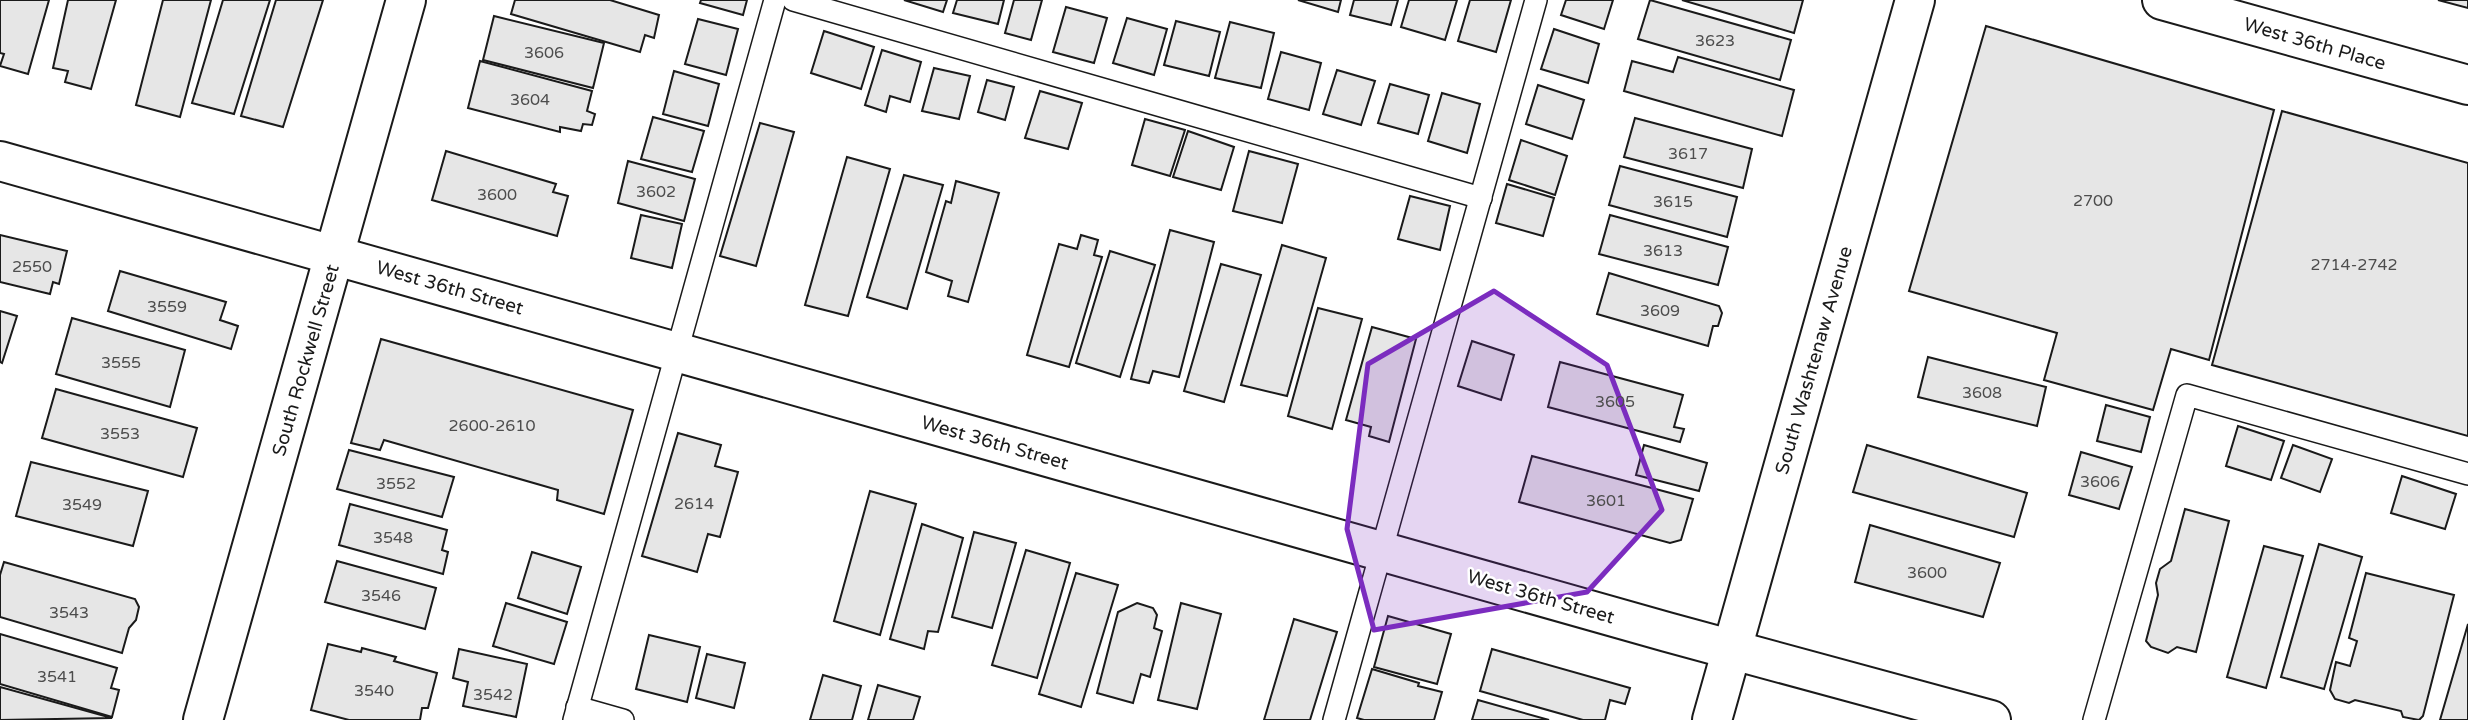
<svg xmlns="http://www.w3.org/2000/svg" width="2468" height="720" font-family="'Varela Round',sans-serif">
<rect width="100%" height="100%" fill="#fff"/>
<g fill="#e6e6e6" stroke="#1a1a1a" stroke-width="2">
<polygon points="0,0 49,0 28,74 0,66 4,54 0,53"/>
<polygon points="68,0 116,0 91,89 65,82 68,71 53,68"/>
<polygon points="163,0 211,0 180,117 136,105"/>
<polygon points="223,0 270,0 234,114 192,103"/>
<polygon points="276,0 323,0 283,127 241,116"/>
<polygon points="515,0 610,0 659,15 654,38 645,35 640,52 511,14"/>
<polygon points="701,0 747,0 743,15 700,3"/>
<polygon points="904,0 947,0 943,12"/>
<polygon points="957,0 1004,0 998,24 953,13"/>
<polygon points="1014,0 1042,0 1031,40 1005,33"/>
<polygon points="1298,0 1341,0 1338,12"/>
<polygon points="1354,0 1398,0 1391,25 1350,15"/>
<polygon points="1409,0 1457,0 1445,40 1401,27"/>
<polygon points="1470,0 1511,0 1496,52 1458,41"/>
<polygon points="1566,0 1613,0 1604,29 1561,15"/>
<polygon points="1650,0 1791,40 1780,80 1638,39"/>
<polygon points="1682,0 1803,0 1794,33"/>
<polygon points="2438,0 2468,0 2468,8"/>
<polygon points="1066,7 1107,18 1094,63 1053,52"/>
<polygon points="494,16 604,43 593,88 483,60"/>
<polygon points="1127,18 1167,29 1154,75 1113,63"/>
<polygon points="698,19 738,29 726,75 685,64"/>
<polygon points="1176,21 1220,32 1209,76 1164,65"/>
<polygon points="1230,22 1274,33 1261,88 1215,78"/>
<polygon points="1986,26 2274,110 2209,360 2171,349 2153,410 2044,380 2057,333 1909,291"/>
<polygon points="1554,29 1599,44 1588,83 1541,69"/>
<polygon points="824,31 874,47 861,89 811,73"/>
<polygon points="882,50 921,62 910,102 890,96 886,112 865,105"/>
<polygon points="1281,52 1321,63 1309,110 1268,99"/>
<polygon points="1678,57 1794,90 1782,136 1624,91 1632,61 1673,72"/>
<polygon points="480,61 592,91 587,111 595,114 592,125 583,124 581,131 560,127 560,132 468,108"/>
<polygon points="934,68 970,76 959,119 922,111"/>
<polygon points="1337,70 1375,81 1361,125 1323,114"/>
<polygon points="674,71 719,84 708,126 663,114"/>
<polygon points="987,80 1014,87 1005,120 978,112"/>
<polygon points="1390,84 1429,95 1418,134 1378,123"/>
<polygon points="1538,85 1584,100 1572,139 1526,124"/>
<polygon points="1040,91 1082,103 1068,149 1025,138"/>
<polygon points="1442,93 1480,104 1467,153 1428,141"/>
<polygon points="2282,111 2468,163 2468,436 2212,365"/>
<polygon points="653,117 704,131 692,172 641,159"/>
<polygon points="1635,118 1752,149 1743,188 1624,157"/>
<polygon points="1145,119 1185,130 1170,176 1132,165"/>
<polygon points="760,123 794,132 756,266 720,256"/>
<polygon points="1188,131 1234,147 1221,190 1173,177"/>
<polygon points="1521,140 1567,156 1555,195 1509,180"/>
<polygon points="446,151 556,184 553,192 568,196 557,236 432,200"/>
<polygon points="1249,151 1298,164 1282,223 1233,211"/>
<polygon points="847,157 890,169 848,316 805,305"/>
<polygon points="628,161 695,179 684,221 618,203"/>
<polygon points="1620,166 1737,197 1727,237 1609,205"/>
<polygon points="904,175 943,185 907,309 867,297"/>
<polygon points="956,181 999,193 968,302 948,296 952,281 926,272 946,201 951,203"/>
<polygon points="1507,184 1554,198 1543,236 1496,223"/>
<polygon points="1410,196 1450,206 1440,250 1398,239"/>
<polygon points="641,215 682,224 672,268 631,258"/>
<polygon points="1610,215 1728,247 1718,285 1599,254"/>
<polygon points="1170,230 1214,242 1179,377 1153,371 1149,383 1131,379"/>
<polygon points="0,235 67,251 59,284 53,282 50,294 0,282"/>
<polygon points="1081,235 1098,240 1094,255 1102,257 1069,367 1027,355 1059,244 1077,249"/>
<polygon points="1282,245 1326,258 1287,396 1241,385"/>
<polygon points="1110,251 1155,265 1120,377 1076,363"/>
<polygon points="1221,264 1261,275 1224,402 1184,391"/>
<polygon points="120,271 226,302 220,320 238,326 231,349 108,311"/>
<polygon points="1609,273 1719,306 1722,313 1718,326 1713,326 1708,346 1597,314"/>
<polygon points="1318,308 1362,319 1332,429 1288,416"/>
<polygon points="0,311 17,316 2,363 0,362"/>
<polygon points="72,318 185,350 170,407 56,374"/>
<polygon points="1372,327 1416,339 1389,442 1369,436 1371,427 1346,420"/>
<polygon points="381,339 633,410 604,514 557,500 558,490 384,440 380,450 351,443"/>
<polygon points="1472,341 1514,355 1501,400 1458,386"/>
<polygon points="1928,357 2046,387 2037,426 1918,397"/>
<polygon points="1560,362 1683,395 1674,427 1684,429 1680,442 1548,407"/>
<polygon points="56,389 197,428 183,477 42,438"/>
<polygon points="2106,405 2150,417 2141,452 2097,441"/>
<polygon points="2238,426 2284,441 2271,480 2226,466"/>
<polygon points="678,433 721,445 715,466 738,472 720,537 708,534 697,572 642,556"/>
<polygon points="1644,445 1707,463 1699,491 1636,475"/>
<polygon points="1867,445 2027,493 2014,537 1853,492"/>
<polygon points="2293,445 2332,459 2320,492 2281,478"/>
<polygon points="349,450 454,477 442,517 337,489"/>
<polygon points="2081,452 2132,467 2119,509 2069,495"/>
<polygon points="1532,456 1693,499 1681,540 1670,543 1519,502"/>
<polygon points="31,462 148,491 133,546 16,516"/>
<polygon points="2402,476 2456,494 2445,529 2391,513"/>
<polygon points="870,491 916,504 880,635 834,621"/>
<polygon points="350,504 447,530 442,550 448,552 443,574 339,545"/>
<polygon points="2185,509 2229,521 2196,652 2177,647 2168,653 2151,647 2146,641 2158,595 2156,583 2160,569 2171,561"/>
<polygon points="922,524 963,538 938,632 928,631 924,649 890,639"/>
<polygon points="1870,525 2000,563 1983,617 1855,582"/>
<polygon points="974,532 1016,543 992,628 952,617"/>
<polygon points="2319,544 2362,557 2324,689 2281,677"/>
<polygon points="2264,546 2303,556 2266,688 2227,677"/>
<polygon points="1026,550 1070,563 1037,678 992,665"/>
<polygon points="532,552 581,567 567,614 518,598"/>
<polygon points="337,561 436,588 425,629 325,602"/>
<polygon points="4,562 135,599 139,607 136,620 129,628 122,653 0,617 0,575"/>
<polygon points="1076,573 1118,585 1081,707 1039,694"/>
<polygon points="2366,573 2454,595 2423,716 2419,720 2403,717 2401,711 2355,700 2349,703 2335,699 2330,690 2336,662 2350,666 2357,641 2349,638"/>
<polygon points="506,603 567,622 554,664 493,646"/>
<polygon points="1137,603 1153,608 1157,615 1154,628 1162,631 1150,677 1141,674 1133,703 1097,693 1118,612"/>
<polygon points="1181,603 1221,614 1197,709 1158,700"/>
<polygon points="1388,616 1451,634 1437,684 1374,667"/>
<polygon points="1294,619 1337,632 1310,720 1264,720"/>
<polygon points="2468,624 2468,720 2440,720"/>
<polygon points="0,634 117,668 111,688 119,690 112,717 0,684"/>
<polygon points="649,635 700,647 687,702 636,689"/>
<polygon points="328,644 361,652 362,648 396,657 394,661 437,673 428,708 422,708 420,720 349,720 311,710"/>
<polygon points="459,649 527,664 516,717 463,706 468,682 453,678"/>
<polygon points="1492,649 1630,688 1625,704 1610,700 1605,720 1583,720 1480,691"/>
<polygon points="707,654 745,663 734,708 696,698"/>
<polygon points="1372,669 1419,683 1418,686 1442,692 1434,720 1364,720 1357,718"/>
<polygon points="823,675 861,686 852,720 810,720"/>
<polygon points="878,685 920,697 913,720 868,720"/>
<polygon points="0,687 112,718 0,720"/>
<polygon points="1478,700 1549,720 1472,720"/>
</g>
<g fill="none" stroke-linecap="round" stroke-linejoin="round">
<defs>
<g id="service">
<polyline points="793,0 1481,198"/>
<polyline points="577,707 623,720"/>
<polyline points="574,720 775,0"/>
<polyline points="1334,720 1536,0"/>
<polyline points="2094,720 2187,395 2468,474"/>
</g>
<g id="minor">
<polyline points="2162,0 2468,85"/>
<polyline points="0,161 1667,632 1991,720"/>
<polyline points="203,720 406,0"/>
<polyline points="1712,720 1915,0"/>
</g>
</defs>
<use href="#service" stroke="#1a1a1a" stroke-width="24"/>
<use href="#minor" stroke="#1a1a1a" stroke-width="42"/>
<use href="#service" stroke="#fff" stroke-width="21"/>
<use href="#minor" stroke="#fff" stroke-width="38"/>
</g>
<path fill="#7b2cbf" fill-opacity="0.2" stroke="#7b2cbf" stroke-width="5" stroke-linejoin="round" d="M 1494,291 L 1607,365 L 1662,510 L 1587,592 L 1374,630 L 1347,529 L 1368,364 Z"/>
<g text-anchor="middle" stroke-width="5" stroke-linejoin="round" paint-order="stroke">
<g font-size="16" fill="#4d4d4d">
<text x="1715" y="46">3623</text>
<text x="544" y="58">3606</text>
<text x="530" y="105">3604</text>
<text x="1688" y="159">3617</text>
<text x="656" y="197">3602</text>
<text x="497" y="200">3600</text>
<text x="2093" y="206">2700</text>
<text x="1673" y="207">3615</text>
<text x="1663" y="256">3613</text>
<text x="2354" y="270">2714-2742</text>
<text x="32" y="272">2550</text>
<text x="167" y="312">3559</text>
<text x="1660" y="316">3609</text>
<text x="121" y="368">3555</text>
<text x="1982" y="398">3608</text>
<text x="1615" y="407">3605</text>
<text x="492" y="431">2600-2610</text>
<text x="120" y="439">3553</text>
<text x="2100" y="487">3606</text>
<text x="396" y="489">3552</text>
<text x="1606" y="506">3601</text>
<text x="694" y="509">2614</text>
<text x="82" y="510">3549</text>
<text x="393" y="543">3548</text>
<text x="1927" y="578">3600</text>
<text x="381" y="601">3546</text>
<text x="69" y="618">3543</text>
<text x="57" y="682">3541</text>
<text x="374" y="696">3540</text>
<text x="493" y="700">3542</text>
</g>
<g font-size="19" fill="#1a1a1a" stroke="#fff">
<text transform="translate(2315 43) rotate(16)" y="7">West 36th Place</text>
<text transform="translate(450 287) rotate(16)" y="7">West 36th Street</text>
<text transform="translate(305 360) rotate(-74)" y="7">South Rockwell Street</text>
<text transform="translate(1813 360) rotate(-74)" y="7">South Washtenaw Avenue</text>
<text transform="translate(995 442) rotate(16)" y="7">West 36th Street</text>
<text transform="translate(1541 596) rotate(16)" y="7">West 36th Street</text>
</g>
</g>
</svg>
